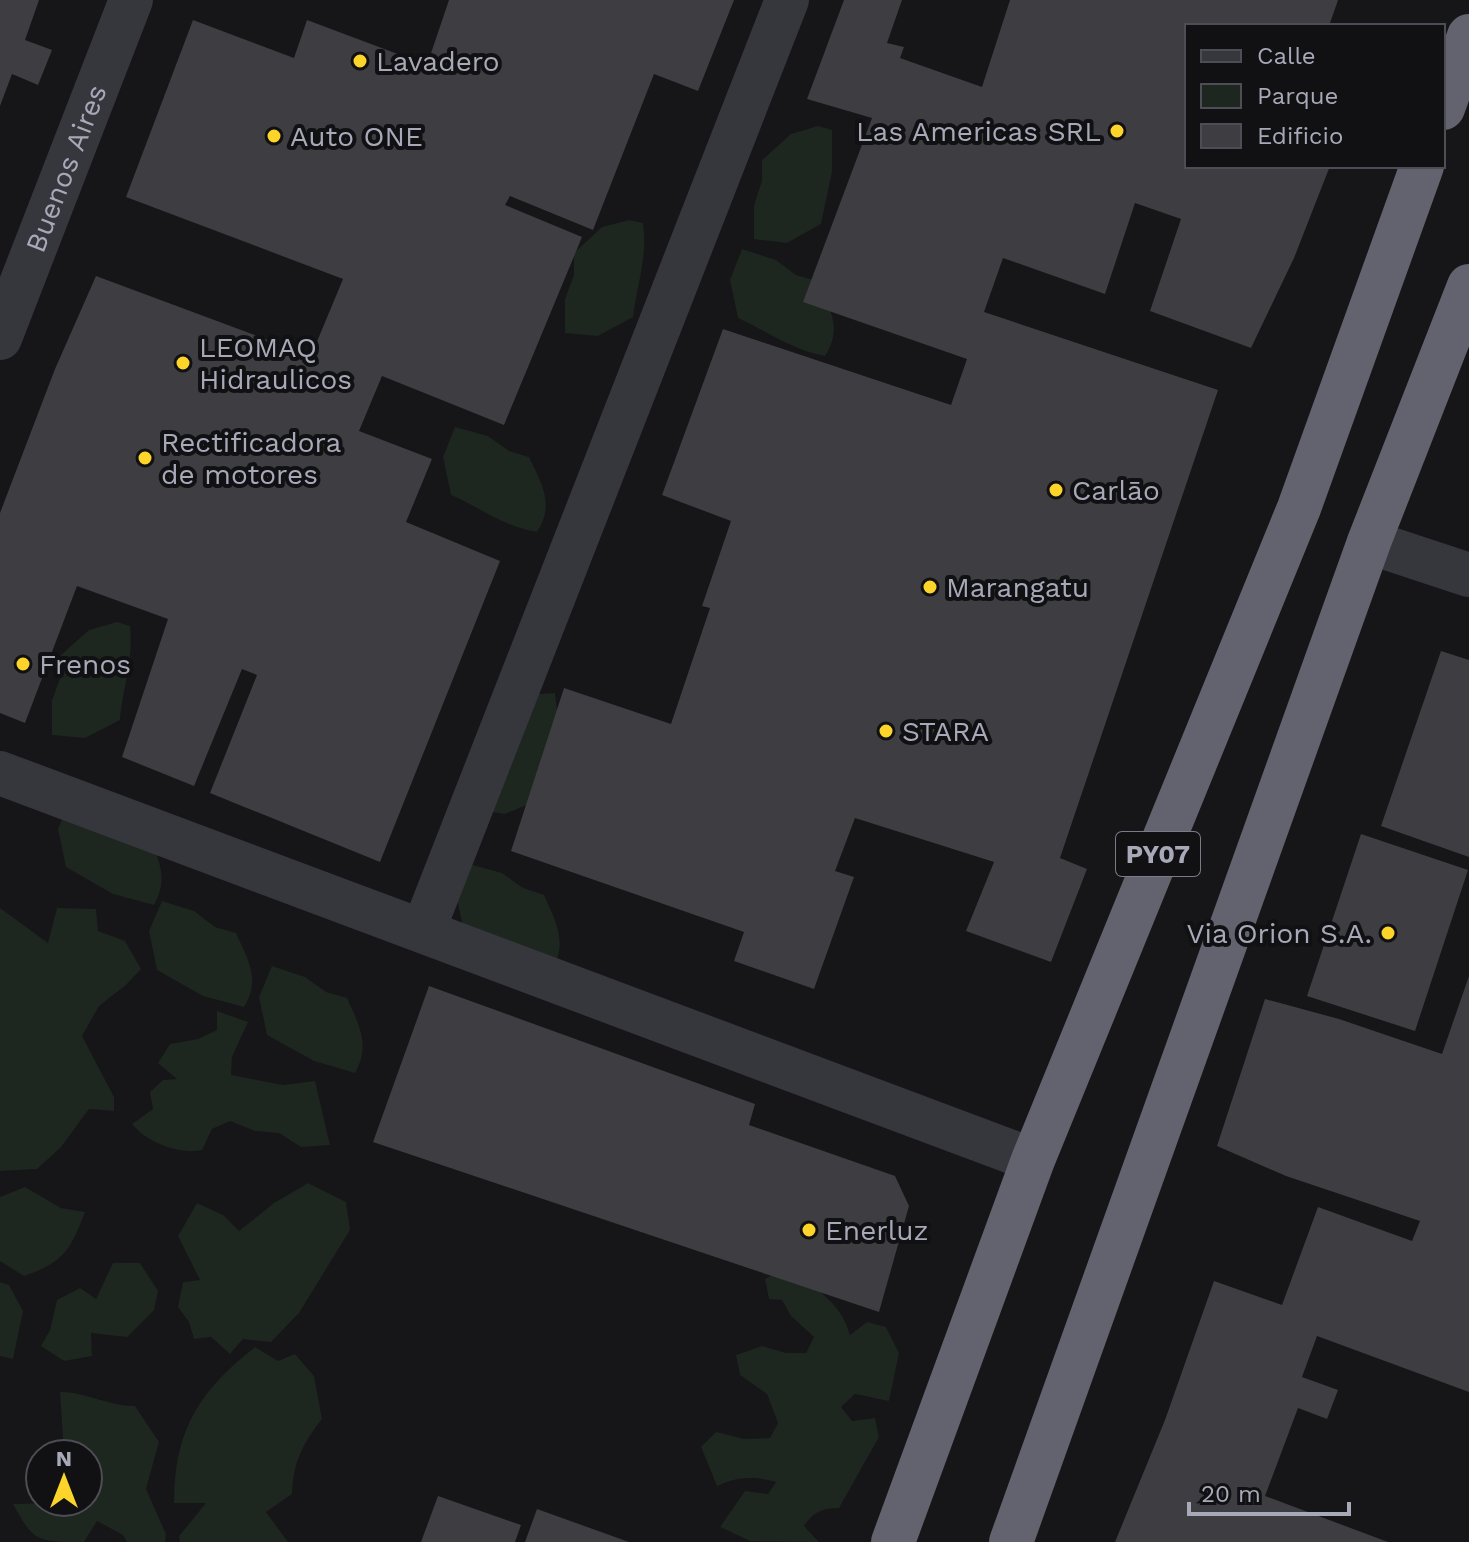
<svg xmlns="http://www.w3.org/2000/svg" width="1469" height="1542" font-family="'Work Sans',sans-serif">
<rect width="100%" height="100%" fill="#161518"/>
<g fill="#1d261f">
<polygon points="818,126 832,130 832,172 821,224 787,243 754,239 754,205 762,181 762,160 791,134"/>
<path d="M 629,220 L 643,223 C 648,256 637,285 633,317 L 598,336 L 565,333 L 565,299 L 574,275 L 574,253 L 602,227 Z"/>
<path d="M 742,249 L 776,260 L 796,275 L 817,281 C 830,308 843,328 825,356 C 792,350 768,332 738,318 L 730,280 Z"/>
<path d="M 455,427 L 488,436 L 509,451 L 529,457 C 542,484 555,505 537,532 C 504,527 481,508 451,495 L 443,457 Z"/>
<path d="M 117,622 L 130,626 C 134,659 123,687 120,720 L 85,738 L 52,735 L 52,700 L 61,676 L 61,655 L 89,630 Z"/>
<polygon points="555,693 559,728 532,803 505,814 492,812 522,695"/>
<path d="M 71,798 L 145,830 C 158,857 170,877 154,905 L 113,894 L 66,867 L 58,829 Z"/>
<path d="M 469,864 L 502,873 L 523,888 L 544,895 C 556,922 568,942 552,969 L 464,932 L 456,894 Z"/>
<path d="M 162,901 L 194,911 L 215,927 L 236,933 C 248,959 261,980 244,1007 L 203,996 L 157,970 L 149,931 Z"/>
<polygon points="0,908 48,943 57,908 96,909 98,931 125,941 141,969 126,985 99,1006 82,1036 114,1097 114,1111 89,1109 61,1147 37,1169 0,1171"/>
<path d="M 272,966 L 305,977 L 326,992 L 347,998 C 359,1025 371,1045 355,1073 L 314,1061 L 267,1035 L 259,997 Z"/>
<path d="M 217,1011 L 248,1022 L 232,1057 L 231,1075 L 283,1085 L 315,1081 L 330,1145 L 301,1147 L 279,1133 L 255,1131 L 230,1121 L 212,1129 L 202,1150 C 179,1155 146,1142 132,1124 L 153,1109 L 150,1092 L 163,1080 L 177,1079 L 158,1063 L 170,1044 L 198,1039 L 217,1030 Z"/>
<polygon points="308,1183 346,1202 350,1230 299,1313 271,1342 243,1339 230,1354 211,1337 194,1339 189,1322 178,1307 183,1282 200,1280 178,1236 197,1203 223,1215 239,1231 274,1203"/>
<path d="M 25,1187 L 61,1208 L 85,1212 C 70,1251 64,1262 24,1276 L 0,1261 L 0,1197 Z"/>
<polygon points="113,1263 140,1263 158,1291 154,1310 127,1337 91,1333 92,1356 64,1361 41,1346 50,1330 57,1300 80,1288 96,1299"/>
<path d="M 789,1267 C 814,1289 841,1301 850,1335 L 867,1322 L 886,1327 L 899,1353 L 889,1401 L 855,1394 L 841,1407 L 852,1421 L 875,1418 L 879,1437 L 839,1508 C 823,1508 813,1512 804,1526 L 819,1542 L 750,1541 L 720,1527 L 745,1491 L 768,1494 L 776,1482 C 754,1476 738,1476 717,1486 L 701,1447 L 716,1432 L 744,1439 L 770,1438 L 778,1423 L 767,1394 L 740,1375 L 736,1355 L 762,1346 L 786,1353 L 806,1353 L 814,1337 L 791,1316 L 782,1300 L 769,1299 L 765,1279 Z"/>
<polygon points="0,1282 9,1285 23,1311 13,1359 0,1356"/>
<path d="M 255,1347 L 278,1361 L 295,1354 L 314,1376 L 322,1419 C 303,1443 293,1463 292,1494 L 266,1512 L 288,1542 L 180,1542 L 179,1536 L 206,1503 L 174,1503 C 174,1430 199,1391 255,1347 Z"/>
<path d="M 60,1392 C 86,1392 108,1406 135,1406 L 159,1442 L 146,1489 L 166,1534 L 165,1542 L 127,1542 L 123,1535 L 97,1521 L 84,1542 C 36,1542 34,1542 13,1504 L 88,1502 L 88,1454 L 64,1454 Z"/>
</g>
<g fill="#3d3d42">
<polygon points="0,0 39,0 25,40 52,50 38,85 12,74 0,106"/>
<polygon points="449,0 734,0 698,91 654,74 593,230 510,196 505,205 582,237 504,425 382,376 359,431 432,459 406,522 500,561 380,862 210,793 257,675 242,669 194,786 122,757 168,619 77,586 25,723 0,713 0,513 55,369 96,276 311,356 343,279 126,197 193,20 294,58 307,20 427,65"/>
<polygon points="844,0 902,0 887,43 904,47 900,58 982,87 1010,0 1338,0 1329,26 1187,26 1187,166 1330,166 1294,258 1251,348 1150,311 1181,219 1135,203 1105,294 1003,258 984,312 1218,390 1060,858 1087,869 1051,962 966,931 994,862 855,818 835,871 854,877 814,989 734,961 744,932 511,851 564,688 671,724 710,608 702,606 731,521 662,495 723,329 951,405 967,359 803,302 872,118 807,99"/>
<polygon points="1441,651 1469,660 1469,857 1381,826"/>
<polygon points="1361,834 1468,870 1415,1031 1307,996"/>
<polygon points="1469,976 1469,1392 1317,1336 1302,1377 1338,1390 1327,1419 1298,1408 1265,1496 1388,1542 1115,1542 1165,1420 1214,1281 1282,1305 1318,1207 1412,1241 1420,1221 1286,1176 1217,1146 1265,999 1339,1019 1442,1054"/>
<polygon points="429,986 755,1104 749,1125 895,1176 909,1206 879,1312 373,1142"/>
<polygon points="438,1496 521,1525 515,1542 421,1542"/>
<polygon points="537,1509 629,1542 525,1542"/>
</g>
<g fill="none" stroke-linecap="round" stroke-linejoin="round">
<g stroke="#36363d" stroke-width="44">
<path id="s1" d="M 0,338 L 131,0"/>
<polyline points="1369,542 1469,575"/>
<polyline points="0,773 1033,1160"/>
<polyline points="423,931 787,0"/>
</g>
<g stroke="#62636e" stroke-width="44">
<polyline points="1443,108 1469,36"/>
<polyline points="893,1542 1033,1160 1299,508 1422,166"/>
<polyline points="1011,1542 1369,542 1469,286"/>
</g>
</g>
<g fill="#fcd42a" stroke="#111013" stroke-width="3">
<circle cx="360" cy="61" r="8"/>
<circle cx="1117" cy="131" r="8"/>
<circle cx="274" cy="136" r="8"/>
<circle cx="183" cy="363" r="8"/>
<circle cx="145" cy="458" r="8"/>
<circle cx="1056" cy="490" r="8"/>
<circle cx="930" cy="587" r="8"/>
<circle cx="23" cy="664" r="8"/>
<circle cx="886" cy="731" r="8"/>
<circle cx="1388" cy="933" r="8"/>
<circle cx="809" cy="1230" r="8"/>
</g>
<g text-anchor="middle" stroke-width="8" stroke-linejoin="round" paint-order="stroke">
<rect fill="#111013" stroke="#7a7b86" stroke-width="2" x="1116" y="832" width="84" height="44" rx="6"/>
<g font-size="26" font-weight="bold" fill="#a7a9b8">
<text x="1158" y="863">PY07</text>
</g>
<g font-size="28" fill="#a7a9b8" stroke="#111013" text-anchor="start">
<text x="376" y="71">Lavadero</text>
<text x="1101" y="141" text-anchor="end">Las Americas SRL</text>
<text x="290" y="146">Auto ONE</text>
<text x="199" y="357">LEOMAQ<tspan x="199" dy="32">Hidraulicos</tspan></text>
<text x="161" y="452">Rectificadora<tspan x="161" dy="32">de motores</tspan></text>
<text x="1072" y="500">Carlāo</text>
<text x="946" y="597">Marangatu</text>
<text x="39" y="674">Frenos</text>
<text x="902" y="741">STARA</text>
<text x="1372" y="943" text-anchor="end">Via Orion S.A.</text>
<text x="825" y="1240">Enerluz</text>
</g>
<g font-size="28" fill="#a7a9b8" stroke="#111013">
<text dy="10" stroke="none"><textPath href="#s1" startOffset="182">Buenos Aires</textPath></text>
</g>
</g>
<rect x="1185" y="24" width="260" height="144" fill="#111013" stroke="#4d4d55" stroke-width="2"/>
<rect x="1201" y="50" width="40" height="12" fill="#36363d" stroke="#4d4d55" stroke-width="2"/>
<text x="1257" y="64" font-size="24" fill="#a7a9b8">Calle</text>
<rect x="1201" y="84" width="40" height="24" fill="#1d261f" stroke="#4d4d55" stroke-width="2"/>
<text x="1257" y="104" font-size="24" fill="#a7a9b8">Parque</text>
<rect x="1201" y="124" width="40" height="24" fill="#3d3d42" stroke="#4d4d55" stroke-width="2"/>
<text x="1257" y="144" font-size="24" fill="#a7a9b8">Edificio</text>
<g transform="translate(64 1478)"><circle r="38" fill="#111013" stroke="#4d4d55" stroke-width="2"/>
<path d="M0-6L14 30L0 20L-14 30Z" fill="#fcd42a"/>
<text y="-12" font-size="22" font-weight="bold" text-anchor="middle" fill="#a7a9b8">N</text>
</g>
<path d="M1189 1502v12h160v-12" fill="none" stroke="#a7a9b8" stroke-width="4"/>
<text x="1201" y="1502" font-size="24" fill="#a7a9b8" stroke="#111013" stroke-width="6" paint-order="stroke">20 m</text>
</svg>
